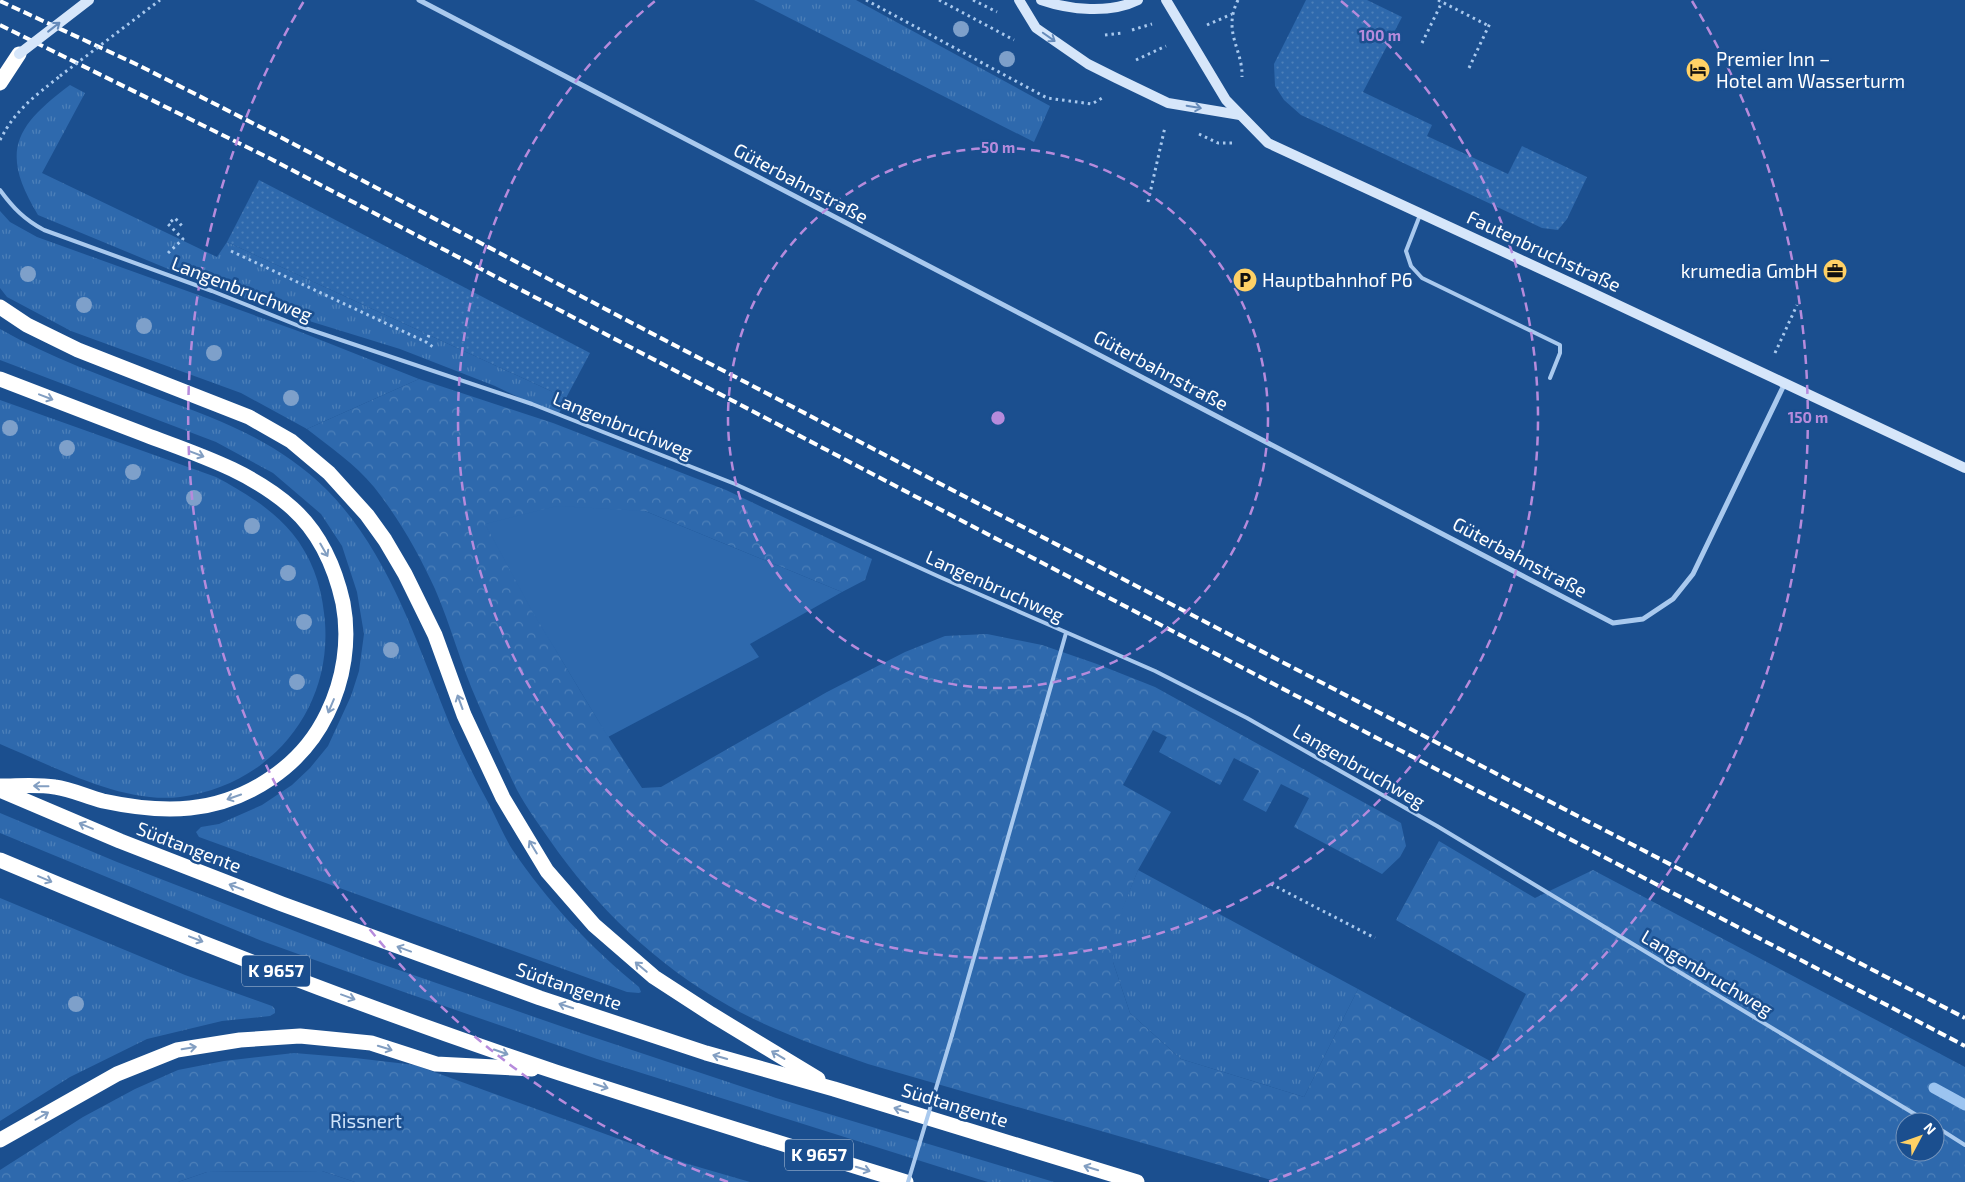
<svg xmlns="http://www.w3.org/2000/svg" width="1965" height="1182" font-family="'Exo 2',sans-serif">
<defs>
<pattern id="grass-tufts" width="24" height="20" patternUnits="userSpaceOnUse" patternTransform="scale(1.25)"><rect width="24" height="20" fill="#2e69ad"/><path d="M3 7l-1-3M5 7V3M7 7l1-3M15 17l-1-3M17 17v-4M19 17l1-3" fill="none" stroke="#4d80b9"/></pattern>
<pattern id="forest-crowns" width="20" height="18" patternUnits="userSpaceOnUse" patternTransform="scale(1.25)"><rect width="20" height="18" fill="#2e69ad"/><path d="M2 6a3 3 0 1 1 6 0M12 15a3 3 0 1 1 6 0" fill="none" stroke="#4d80b9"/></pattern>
<pattern id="garden-dots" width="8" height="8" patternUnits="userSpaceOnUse" patternTransform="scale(1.25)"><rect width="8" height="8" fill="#2e69ad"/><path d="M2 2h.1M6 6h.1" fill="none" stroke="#4d80b9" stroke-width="1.8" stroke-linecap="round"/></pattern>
</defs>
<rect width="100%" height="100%" fill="#1b4f8f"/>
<g fill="url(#grass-tufts)">
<polygon points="754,0 856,0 1050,106 1034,142"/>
<path d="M 70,85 L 85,93 L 42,173 L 217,257 L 227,242 L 566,398 L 558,416 L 495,386 L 400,349 L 280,312 L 178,273 L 38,215 C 0,152 14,127 70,85 Z"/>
<polygon points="0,211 10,222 37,237 298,331 419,379 307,429 241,393 71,331 7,297 0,288"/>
<path d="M 0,329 C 51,358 105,377 160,398 C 222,421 278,441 327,490 C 386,550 414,634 444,710 C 457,743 473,775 490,806 C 497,820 504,836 512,849 C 547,901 591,948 639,987 L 641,992 L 639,993 L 627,992 L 199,837 L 196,832 L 201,827 L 219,824 L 262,805 L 292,785 L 310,768 L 328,746 L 351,696 L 359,671 L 364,634 L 357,592 L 342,546 L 321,514 L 273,473 L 216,442 L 0,360 Z"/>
<path d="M 0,400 L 216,477 C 244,492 272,509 292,533 C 311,556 321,584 324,613 C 336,705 273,785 180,797 C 121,804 53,766 0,744 Z"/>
<polygon points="0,813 117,862 367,959 569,1029 776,1098 1054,1182 988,1182 978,1179 597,1059 401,991 262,941 0,833"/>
<polygon points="1138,870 1358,989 1304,1097 1181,1059 1130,1013 1113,962 1113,931"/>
<polygon points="0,898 185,975 272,1006 275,1009 275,1013 270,1016 222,1021 147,1039 70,1077 0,1121"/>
</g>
<g fill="url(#forest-crowns)" fill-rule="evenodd">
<path d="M 419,379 L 553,423 L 726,490 L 872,559 L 865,580 L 842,592 L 645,511 L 486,524 C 534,614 585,703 642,788 L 661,787 L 827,692 L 905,652 L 945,636 L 987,634 L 1042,645 L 1097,664 L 1155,687 L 1401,823 L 1406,846 L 1400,857 L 1382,874 L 1294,827 L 1309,798 L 1281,784 L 1266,812 L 1243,800 L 1259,771 L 1234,758 L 1220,785 L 1159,752 L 1167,737 L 1153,730 L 1123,785 L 1171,812 L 1138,870 L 1114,931 L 1113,962 L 1130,1013 L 1181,1059 L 1304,1097 L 1358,989 L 1492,1062 L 1526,994 L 1396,920 L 1439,841 L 1535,898 L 1593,870 L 1965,1067 L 1965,1182 L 1278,1182 L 868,1064 C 821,1047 773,1031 729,1006 C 656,965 596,907 549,839 C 538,823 526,807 517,790 C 503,762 490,731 477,701 C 461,665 451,626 435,589 C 419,554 398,517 374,487 C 355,464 330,447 307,429 ZM 1905,1122 L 1935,1122 L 1935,1152 L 1905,1152 Z"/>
<polygon points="294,1053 355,1058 415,1065 688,1164 750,1182 355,1182 322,1171 207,1172 178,1182 0,1182 0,1170 83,1117 135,1089 178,1070 224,1061"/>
</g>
<g fill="#2e69ad">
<polygon points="557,506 645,511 842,592 750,644 759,657 608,737 532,611 485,524"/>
<polygon points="322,1171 355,1182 178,1182 207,1172"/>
</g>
<g fill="url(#garden-dots)">
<polygon points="1306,0 1367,0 1402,17 1363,92 1432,125 1427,136 1508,174 1522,146 1587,177 1567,219 1558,230 1542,228 1301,115 1284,100 1275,86 1274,64"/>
<polygon points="259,180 590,353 566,398 227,242"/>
</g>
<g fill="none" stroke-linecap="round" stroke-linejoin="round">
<polyline stroke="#9cc4f0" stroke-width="11" points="1934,1088 1965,1105"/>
<g stroke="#a9c9ee" stroke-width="3" stroke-dasharray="2.5 4" stroke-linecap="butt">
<polyline points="866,0 1047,98 1092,104 1102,98"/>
<polyline points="939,0 1014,40"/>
<polyline points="973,0 997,12"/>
<path d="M 1238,0 C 1222,32 1243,49 1242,77"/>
<polyline points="1438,0 1489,26"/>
<polyline points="1207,25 1232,14"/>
<polyline points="1132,30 1152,24"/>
<polyline points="1105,35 1123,33"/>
<polyline points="1422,43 1442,2"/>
<polyline points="1136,60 1166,46"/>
<polyline points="1469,68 1491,21"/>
<polyline points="1199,134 1218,143 1234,143"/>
<path d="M 0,140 C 16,109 34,97 60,76"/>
<polyline points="1148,202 1165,127"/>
<polyline points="231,251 426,342"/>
<polyline points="168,253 183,239 168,224 175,218 182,226"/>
<polyline points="429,335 426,342 433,347"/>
<polyline points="1775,353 1797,305"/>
<polyline points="1271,884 1375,938"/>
</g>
<g stroke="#a9c9ee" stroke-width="4">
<path d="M 0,190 C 13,208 25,220 44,230 L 212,291 L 299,326 L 532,404 L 735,484 L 942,578 L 1155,671 L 1247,718 L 1437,826 L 1928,1122"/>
<polyline points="1420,215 1406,251 1411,266 1422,278 1560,345 1560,353 1550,378"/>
<polyline points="952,1035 1066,633"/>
<polyline points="1935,1126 1965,1145"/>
</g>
<polyline stroke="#a9c9ee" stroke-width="5" points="419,0 1613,623 1643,619 1673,599 1693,574 1785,383"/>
<g stroke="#d6e6fa" stroke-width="10">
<polyline points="1019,0 1036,28 1088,64 1116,78 1168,103 1240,115"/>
<path d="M 1041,0 C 1070,10 1110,14 1138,0"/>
<polyline points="1166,0 1226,100 1268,143 1584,289 1965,468"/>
</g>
<g stroke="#fff" stroke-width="15">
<polyline points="0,83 19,54"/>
<polyline points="0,307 27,325 78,350 249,417 291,441 329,473 367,515 385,540 405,574 435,635 464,715 503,798 547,871 594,925 654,977 711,1014 818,1079"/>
<path d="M 0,379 C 49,398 97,416 146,435 C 196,454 251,471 292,508 C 320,533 335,567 343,603 C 350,640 344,680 327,714 C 302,766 248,802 190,808 C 162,811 131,807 103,801 C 87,797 71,789 55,787 C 37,784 18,786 0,786"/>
<polyline points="0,790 120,841 282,904 540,998 706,1053 834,1089 1137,1182"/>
<path d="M 0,860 C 182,937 368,1009 556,1072 C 672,1110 789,1146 906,1182"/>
<polyline points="0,1140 117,1074 177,1050 240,1040 300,1036 371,1043 436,1064 532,1069"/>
</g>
<g stroke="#fff" stroke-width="4" stroke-dasharray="9 4" stroke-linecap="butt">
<polyline points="0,1 138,65 284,139 630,322 1965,1018"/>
<polyline points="0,25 271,159 1965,1046"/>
</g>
<polyline stroke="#a9c9ee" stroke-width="3" stroke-dasharray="2.5 4" stroke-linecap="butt" points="60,76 160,0"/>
<polyline stroke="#a9c9ee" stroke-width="4" points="908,1182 952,1035"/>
<polyline stroke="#d6e6fa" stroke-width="10" points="19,54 89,0"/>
</g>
<g fill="#7ea0ca">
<circle cx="961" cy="29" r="8"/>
<circle cx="1007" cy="59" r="8"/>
<circle cx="28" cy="274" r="8"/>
<circle cx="84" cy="305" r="8"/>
<circle cx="144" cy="326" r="8"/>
<circle cx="214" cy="353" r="8"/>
<circle cx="291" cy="398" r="8"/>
<circle cx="10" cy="428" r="8"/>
<circle cx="67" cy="448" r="8"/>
<circle cx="133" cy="472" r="8"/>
<circle cx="194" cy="498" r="8"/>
<circle cx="252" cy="526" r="8"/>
<circle cx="288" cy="573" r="8"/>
<circle cx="304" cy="622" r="8"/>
<circle cx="391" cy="650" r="8"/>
<circle cx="297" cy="682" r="8"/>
<circle cx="76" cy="1004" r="8"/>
</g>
<defs><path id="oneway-shaft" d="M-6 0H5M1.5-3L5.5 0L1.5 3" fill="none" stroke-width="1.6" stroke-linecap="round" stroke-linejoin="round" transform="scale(1.25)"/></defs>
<g stroke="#668bba">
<use href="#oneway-shaft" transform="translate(54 27) rotate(-38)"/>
<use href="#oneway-shaft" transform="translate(1049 37) rotate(35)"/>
<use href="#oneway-shaft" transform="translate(1194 107) rotate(10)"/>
</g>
<g stroke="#829ec1">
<use href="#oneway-shaft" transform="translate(46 397) rotate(21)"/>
<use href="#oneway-shaft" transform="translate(197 454) rotate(21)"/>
<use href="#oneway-shaft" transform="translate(324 550) rotate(60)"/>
<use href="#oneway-shaft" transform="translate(460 702) rotate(-110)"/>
<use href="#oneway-shaft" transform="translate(331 706) rotate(113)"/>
<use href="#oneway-shaft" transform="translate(41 786) rotate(-179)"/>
<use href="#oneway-shaft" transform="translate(234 797) rotate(161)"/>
<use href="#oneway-shaft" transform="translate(86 826) rotate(-157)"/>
<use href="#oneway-shaft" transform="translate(533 847) rotate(-121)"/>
<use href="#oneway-shaft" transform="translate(45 879) rotate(23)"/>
<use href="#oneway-shaft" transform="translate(236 887) rotate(-159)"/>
<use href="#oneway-shaft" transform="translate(196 939) rotate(21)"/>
<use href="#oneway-shaft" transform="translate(404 949) rotate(-160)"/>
<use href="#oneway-shaft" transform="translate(641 967) rotate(-140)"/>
<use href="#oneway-shaft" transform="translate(348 997) rotate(20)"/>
<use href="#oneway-shaft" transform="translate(566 1006) rotate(-162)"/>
<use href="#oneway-shaft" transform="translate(189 1048) rotate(-9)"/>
<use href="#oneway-shaft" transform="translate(385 1048) rotate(17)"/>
<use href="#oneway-shaft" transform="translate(501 1052) rotate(19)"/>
<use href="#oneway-shaft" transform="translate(778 1055) rotate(-149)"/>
<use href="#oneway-shaft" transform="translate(720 1057) rotate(-164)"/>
<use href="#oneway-shaft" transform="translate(601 1086) rotate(18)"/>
<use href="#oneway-shaft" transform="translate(901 1110) rotate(-163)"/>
<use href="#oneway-shaft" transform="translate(42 1116) rotate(-30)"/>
<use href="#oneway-shaft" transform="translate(1091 1168) rotate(-163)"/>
<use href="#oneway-shaft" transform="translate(863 1169) rotate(17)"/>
</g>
<g fill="none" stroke="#b68bdc" stroke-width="2.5" stroke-dasharray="9 6">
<circle cx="998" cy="418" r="270"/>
<path d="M1341 1A540 540 0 1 1 655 1"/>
<path d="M728 1182A810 810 0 0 1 304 1M1692 1A810 810 0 0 1 1268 1182"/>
</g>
<defs>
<symbol id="hotel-disc" viewBox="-11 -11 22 22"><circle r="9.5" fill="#ffd166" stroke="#1b4f8f"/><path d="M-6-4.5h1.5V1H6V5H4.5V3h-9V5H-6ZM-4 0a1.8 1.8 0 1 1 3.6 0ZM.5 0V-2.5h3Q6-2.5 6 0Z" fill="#111"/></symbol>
<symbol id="office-disc" viewBox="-11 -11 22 22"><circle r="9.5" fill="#ffd166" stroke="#1b4f8f"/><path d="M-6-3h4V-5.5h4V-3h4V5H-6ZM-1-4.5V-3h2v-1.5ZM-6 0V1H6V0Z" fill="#111"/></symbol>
<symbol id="parking-disc" viewBox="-11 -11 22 22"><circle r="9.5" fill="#ffd166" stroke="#1b4f8f"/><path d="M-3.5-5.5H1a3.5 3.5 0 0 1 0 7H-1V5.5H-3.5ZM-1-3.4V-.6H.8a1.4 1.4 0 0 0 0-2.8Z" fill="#111"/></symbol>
</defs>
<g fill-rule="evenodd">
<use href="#hotel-disc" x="1684" y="56" width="28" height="28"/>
<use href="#office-disc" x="1821" y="257" width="28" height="28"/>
<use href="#parking-disc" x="1231" y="266" width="28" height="28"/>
</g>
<g text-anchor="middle" stroke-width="5" stroke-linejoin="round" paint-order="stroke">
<g fill="#1b4f8f" stroke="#bbcadd" stroke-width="1">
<rect x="242" y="955.5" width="68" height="31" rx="4"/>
<rect x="785" y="1139.5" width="68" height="31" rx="4"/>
</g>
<g font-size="18" font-weight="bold" fill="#fff">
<text x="276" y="977">K 9657</text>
<text x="819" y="1161">K 9657</text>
</g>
<g font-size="19" fill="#fff" stroke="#1b4f8f" text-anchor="start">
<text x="1716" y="66">Premier Inn –<tspan x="1716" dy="22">Hotel am Wasserturm</tspan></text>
<text x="1818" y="278" text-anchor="end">krumedia GmbH</text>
<text x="1262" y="287">Hauptbahnhof P6</text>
</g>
<g font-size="19" fill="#fff" stroke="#1b4f8f">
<text transform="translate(801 183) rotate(28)" y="7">Güterbahnstraße</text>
<text transform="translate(1544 251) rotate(25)" y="7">Fautenbruchstraße</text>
<text transform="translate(242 289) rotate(21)" y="7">Langenbruchweg</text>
<text transform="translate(1161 370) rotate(28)" y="7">Güterbahnstraße</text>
<text transform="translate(623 425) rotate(22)" y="7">Langenbruchweg</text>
<text transform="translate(1520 557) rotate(28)" y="7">Güterbahnstraße</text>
<text transform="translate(995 586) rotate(24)" y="7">Langenbruchweg</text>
<text transform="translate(1359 766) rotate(30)" y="7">Langenbruchweg</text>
<text transform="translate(189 847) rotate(21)" y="7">Südtangente</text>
<text transform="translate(1707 973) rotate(31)" y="7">Langenbruchweg</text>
<text transform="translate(569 986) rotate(19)" y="7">Südtangente</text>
<text transform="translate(955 1105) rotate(17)" y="7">Südtangente</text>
</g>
<g font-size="19" fill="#cfe3fa" stroke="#1b4f8f">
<text x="366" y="1128">Rissnert</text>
</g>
</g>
<circle cx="998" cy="418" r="8" fill="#b68bdc" stroke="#1b4f8f" stroke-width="2.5"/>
<g font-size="15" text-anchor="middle" font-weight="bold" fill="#b68bdc" stroke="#1b4f8f" stroke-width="5" stroke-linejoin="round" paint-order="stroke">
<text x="1380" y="41">100 m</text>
<text x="998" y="153">50 m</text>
<text x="1808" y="423">150 m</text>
</g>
<g transform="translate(1920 1137) rotate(49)"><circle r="24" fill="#1b4f8f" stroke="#7695bc"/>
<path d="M0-4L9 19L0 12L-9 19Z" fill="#ffd166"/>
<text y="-8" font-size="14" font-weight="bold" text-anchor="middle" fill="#ffffff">N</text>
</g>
</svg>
